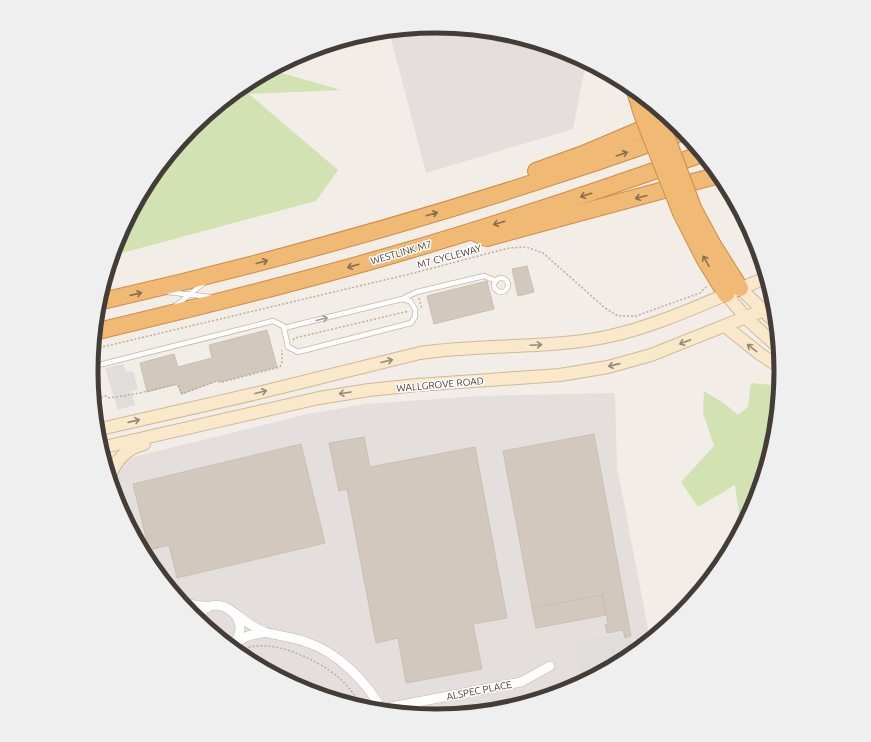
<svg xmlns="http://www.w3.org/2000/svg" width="871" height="742" font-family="Ubuntu,sans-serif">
<rect width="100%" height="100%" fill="#f2ede7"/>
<g fill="#e4dfdc">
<polygon points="436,26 503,33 568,52 586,62 573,129 426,173 389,31"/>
<polygon points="615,393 617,467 650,639 627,658 567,690 503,709 435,716 368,709 303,690 244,658 191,615 149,562 117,503 105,464 308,414 366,404 479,396"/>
</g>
<g fill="#d2e2b3">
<polygon points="271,70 341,90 249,94 338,170 316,201 122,253 119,235 149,179 192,127 244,84"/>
<polygon points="751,383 773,385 779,389 774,439 754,503 741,527 735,485 698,507 681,482 714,446 703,413 704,391 725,404 738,415 748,407"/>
</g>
<g fill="#e0dedb">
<polygon points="123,364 126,372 133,371 138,389 131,391 135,405 118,410 105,368"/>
<polygon points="622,633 623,640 632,638 635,652 627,655 626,647 617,649 625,649 626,658 606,669 603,654 608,653 608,651 595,653 595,655 601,654 604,670 583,681 579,658 587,657 587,655 575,657 573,641"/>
</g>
<g fill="#d2c8bd" stroke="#ccbfb1">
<polygon points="527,266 534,292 518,296 512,269"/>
<polygon points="487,281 494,309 434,324 427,296"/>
<polygon points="267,330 277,367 219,382 219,380 181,394 178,384 147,392 140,363 174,354 178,367 212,358 209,345"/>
<polygon points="594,434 631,636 625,638 623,630 607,633 605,625 608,624 603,595 532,608 503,451"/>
<polygon points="364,437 370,467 475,447 507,618 473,624 482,669 406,683 398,638 376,643 347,489 339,491 329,443"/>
<polygon points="301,444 325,543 177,578 169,545 149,550 133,484"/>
<polygon points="602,595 606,615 536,628 532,608"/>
<polygon points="307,685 318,694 299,687"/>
</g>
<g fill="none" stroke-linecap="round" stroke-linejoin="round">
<defs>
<g id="service">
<circle cx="501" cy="285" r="7"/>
<polyline points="168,292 210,297"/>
<polyline points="402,299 417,292 484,276 496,281"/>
<polyline points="174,307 205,282"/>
<polyline points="91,367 273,321 283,326 284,328 288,347 298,352 411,323 415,317 415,309 410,301 402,299 284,328"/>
</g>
<g id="minor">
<polyline points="182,603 208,607"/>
<path d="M 229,609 C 241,617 251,627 265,632 C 278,636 293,637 306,642 C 337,652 368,682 382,711"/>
<path d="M 197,619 C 212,585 261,622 230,646"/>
<polyline points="233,644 248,636 265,632"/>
<polyline points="381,709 521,682 550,666"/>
</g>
<g id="secondary">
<polyline points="740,288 776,323"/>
<polyline points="726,294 746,318 778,347"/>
<polyline points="725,326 760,354 780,367"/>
<path d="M 96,430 L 258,393 L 420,353 C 483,343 548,350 610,336 C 664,324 715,298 766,278"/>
<polyline points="100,448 319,398 369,390 417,385 560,375 608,367 651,355 774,306"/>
<path d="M 109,478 C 116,460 125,449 144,444"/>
</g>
<g id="motorway">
<polyline points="635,91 642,114"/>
<polyline points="536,171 583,154 668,118"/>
<polyline points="693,208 713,245 740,288"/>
<polyline points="681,213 704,258 726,294"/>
<polyline points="477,234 487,238 719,175"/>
<path d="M 98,302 C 296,257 492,200 684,132"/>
<path d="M 94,332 C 195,308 296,283 396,254 C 499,224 601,190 702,154"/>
</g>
</defs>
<use href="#service" stroke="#bfb7ad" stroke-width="6"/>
<use href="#minor" stroke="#bfb7ad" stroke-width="10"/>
<use href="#secondary" stroke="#cdba9b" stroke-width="14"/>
<use href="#motorway" stroke="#ce8c45" stroke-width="18"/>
<g stroke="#bcae9d" stroke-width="1.5" stroke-dasharray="2 2" stroke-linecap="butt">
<polyline points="419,298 422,309"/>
<polyline points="293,340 295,338 409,311"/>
<polyline points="92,351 102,347 414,273 509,248 526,247 543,253 605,308 618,316 636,316 700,293 707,286"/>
<polyline points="93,399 106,396 109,398 135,394 177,384 182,394 217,381 222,382 280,367 282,362 282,350"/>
<path d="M 238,653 C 263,633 317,659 338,677 C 348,686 356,696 363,708"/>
</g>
<use href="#service" stroke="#fff" stroke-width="4.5"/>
<use href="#minor" stroke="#fff" stroke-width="9"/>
<use href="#secondary" stroke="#f9e8ca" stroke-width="12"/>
<use href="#motorway" stroke="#f0b974" stroke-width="16"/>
<defs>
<g id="motorway-bridge">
<polyline points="656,109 693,208"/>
<polyline points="642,114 681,213"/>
</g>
</defs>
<use href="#motorway-bridge" stroke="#ce8c45" stroke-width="18" stroke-linecap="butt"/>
<use href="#motorway-bridge" stroke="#f0b974" stroke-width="16"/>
</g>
<defs><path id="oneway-shaft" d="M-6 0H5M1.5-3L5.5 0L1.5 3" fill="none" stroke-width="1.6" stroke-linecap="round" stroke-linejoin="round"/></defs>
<g stroke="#896f4f">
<use href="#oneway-shaft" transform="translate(622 154) rotate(-19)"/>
<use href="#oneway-shaft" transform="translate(586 195) rotate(162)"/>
<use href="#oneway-shaft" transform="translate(641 197) rotate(165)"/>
<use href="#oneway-shaft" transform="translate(432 214) rotate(-16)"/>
<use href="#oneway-shaft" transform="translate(499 223) rotate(163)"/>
<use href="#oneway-shaft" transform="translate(706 261) rotate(-120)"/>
<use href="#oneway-shaft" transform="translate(262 262) rotate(-15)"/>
<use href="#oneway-shaft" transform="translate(353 266) rotate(164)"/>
<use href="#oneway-shaft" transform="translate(136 294) rotate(-13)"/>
</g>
<use stroke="#a29e9b" href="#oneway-shaft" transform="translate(322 319) rotate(-14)"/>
<g stroke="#958a79">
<use href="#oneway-shaft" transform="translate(685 342) rotate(159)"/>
<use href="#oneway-shaft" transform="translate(536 345) rotate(-3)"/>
<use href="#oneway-shaft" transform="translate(752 348) rotate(-142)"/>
<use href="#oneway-shaft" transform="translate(387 361) rotate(-14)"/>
<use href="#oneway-shaft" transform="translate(614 365) rotate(167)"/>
<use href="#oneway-shaft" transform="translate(261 392) rotate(-14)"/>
<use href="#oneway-shaft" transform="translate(345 393) rotate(171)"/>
<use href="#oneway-shaft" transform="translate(134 421) rotate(-13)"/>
</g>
<g text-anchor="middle" stroke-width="3" stroke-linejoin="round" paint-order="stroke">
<g font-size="10" fill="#443d37" stroke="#fff">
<text transform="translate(401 252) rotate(-16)" y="4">WESTLINK M7</text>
<text transform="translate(449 256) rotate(-15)" y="4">M7 CYCLEWAY</text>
<text transform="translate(440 384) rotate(-5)" y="4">WALLGROVE ROAD</text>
<text transform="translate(479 690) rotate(-11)" y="4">ALSPEC PLACE</text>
</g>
</g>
<path d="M0 0H871V742H0ZM98 371a338 338 0 1 1 676 0a338 338 0 1 1-676 0Z" fill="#f0efef" fill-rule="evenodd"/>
<path fill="none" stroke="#443d37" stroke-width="5" d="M98 371a338 338 0 1 1 676 0a338 338 0 1 1-676 0Z"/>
</svg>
